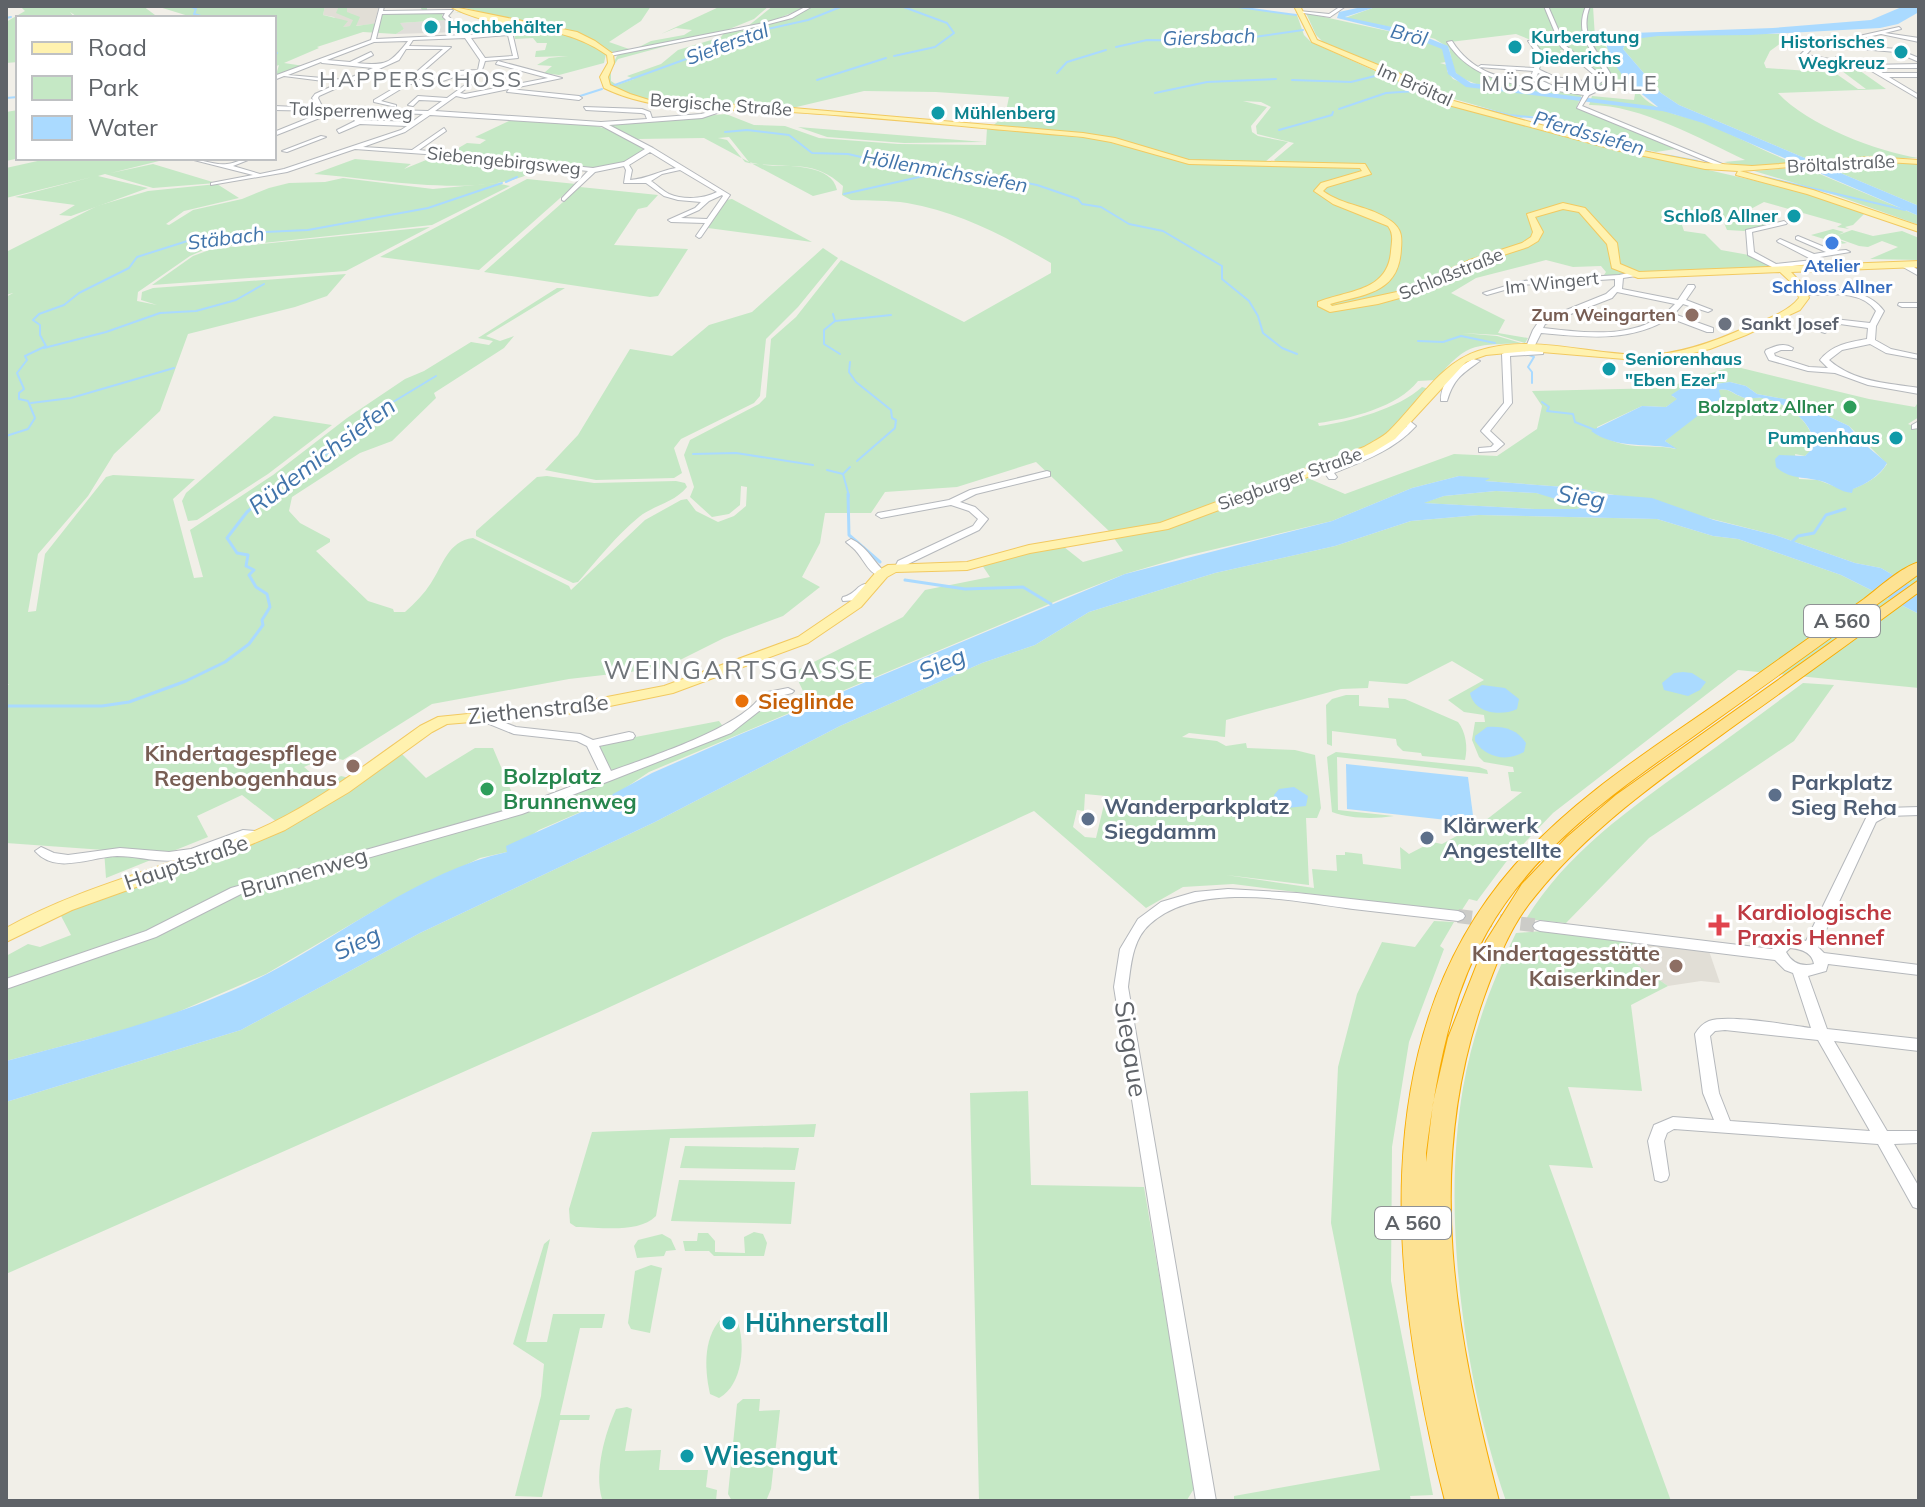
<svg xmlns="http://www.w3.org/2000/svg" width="1925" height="1507" font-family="Mulish,sans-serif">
<rect width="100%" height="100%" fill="#f1efe8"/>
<polygon fill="#e0deda" points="445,20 458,32 396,34 404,29 399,23"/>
<g fill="#e1ded6">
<polygon points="325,6 379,6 374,24 343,27 334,17 323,15"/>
<polygon points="1634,942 1709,951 1720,983 1701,981 1668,986 1632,961 1631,946"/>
</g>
<g fill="#c5e8c5" fill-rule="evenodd">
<polygon points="20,6 143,6 159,18 79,18 70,12 75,18 18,18 18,62 6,63 6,22 25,11"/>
<polygon points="156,6 325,6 323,15 348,21 343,27 350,26 353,20 336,13 339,6 347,6 347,12 360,17 356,26 378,23 381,14 422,11 421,8 427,7 427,10 444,12 442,15 445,20 400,23 404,29 396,34 363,32 317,47 319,48 284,63 304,66 280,75 276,75 279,65 274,67 274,18 195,18"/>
<polygon points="457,6 651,6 641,21 609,42 632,50 611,52 590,39"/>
<polygon points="721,6 769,6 754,19 727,30 748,26 773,6 809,6 769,22 635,49 651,41 684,35 692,30 676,28 661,34"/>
<path d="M 813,6 L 1230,6 L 1297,15 L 1304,35 L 1311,42 L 1450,105 L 1613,148 L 1791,189 L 1865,213 L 1853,225 L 1845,227 L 1849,229 L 1837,227 L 1842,224 L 1764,202 L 1745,212 L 1779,223 L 1744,231 L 1727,230 L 1724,223 L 1708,222 L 1706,217 L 1679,216 L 1684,231 L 1705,234 L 1721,250 L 1749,255 L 1781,269 L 1602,278 L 1606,272 L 1601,266 L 1573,267 L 1546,260 L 1476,278 L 1451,293 L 1505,320 L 1498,333 L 1528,338 L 1525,343 L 1498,335 L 1462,333 L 1497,336 L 1521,343 C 1474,346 1468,341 1436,380 L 1418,381 C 1398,407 1350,419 1318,423 L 1319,426 C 1349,422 1400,408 1422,387 L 1429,389 L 1375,450 L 1303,476 L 1345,494 L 1454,454 L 1497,456 L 1537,429 L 1542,406 L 1532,391 L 1665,388 L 1733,366 L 1869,399 L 1915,407 L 1919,401 L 1919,417 L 1908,424 L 1919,428 L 1919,590 L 1881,568 L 1855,563 L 1775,535 L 1625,497 L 1578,488 L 1485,481 L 1459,476 L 1412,488 L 1332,521 L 1186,556 L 1125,574 L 1066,597 L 649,772 L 606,801 L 539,830 L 507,852 L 480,858 L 384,905 L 266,974 L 157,1021 L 6,1061 L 6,956 L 28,944 L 40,947 L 71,935 L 60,914 L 270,834 L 400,752 L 426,778 L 475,748 L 493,748 L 518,807 L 610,774 L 599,744 L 719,721 L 727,732 L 752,715 L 804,693 L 794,672 L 903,617 L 925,590 L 990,577 L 982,565 L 1036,550 L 1064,547 L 1083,562 L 1123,551 L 1109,531 L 1036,462 L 957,487 L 885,492 L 871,513 L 825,513 L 820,543 L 802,577 L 820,587 L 783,616 L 724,638 L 664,668 L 569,679 L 432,704 L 343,760 L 329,756 L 304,767 L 325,785 L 341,776 L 349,778 L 278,823 L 242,795 L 197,816 L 208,837 L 106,878 L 104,850 L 6,843 L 6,687 L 9,684 L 6,684 L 6,297 L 13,293 L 6,295 L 6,252 L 97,206 L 148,191 L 217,184 L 239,198 L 184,211 L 166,224 L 169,225 L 193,210 L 242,199 L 269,188 L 289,183 L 325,182 L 343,178 L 433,189 L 496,183 L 510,186 L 432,225 L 206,249 L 190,256 L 138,292 L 137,301 L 157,305 L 141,300 L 142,292 L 153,288 L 346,274 L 327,296 L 295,307 L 188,334 L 160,411 L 114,454 L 88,496 L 38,554 L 28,612 L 36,611 L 45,554 L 106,477 L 113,475 L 195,479 L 173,499 L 194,578 L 203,577 L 190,530 L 273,475 L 347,418 L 405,379 L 424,371 L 471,342 L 489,345 L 493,341 L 478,338 L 557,288 L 565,288 L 486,336 L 500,341 L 514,336 L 504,348 L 434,393 L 436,398 L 392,441 L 360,453 L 292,497 L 289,511 L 300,523 L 330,539 L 330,542 L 316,551 L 368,601 L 393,609 L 394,612 L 405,612 C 415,603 424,594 431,583 C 443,565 448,541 473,538 L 569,586 L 571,590 L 645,520 L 681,500 L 687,499 L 696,511 L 718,522 L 734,516 L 746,506 L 747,487 L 741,486 L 740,505 L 729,514 L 712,517 L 690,497 L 694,487 L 684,455 L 690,440 L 759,404 L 766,397 L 771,339 L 796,317 L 841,260 L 964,322 L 1051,273 L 1051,263 C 1006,237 960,212 907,203 C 889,200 869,201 851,200 L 842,195 L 843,186 C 810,155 785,172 749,162 L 729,137 L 718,138 L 727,140 L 745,162 C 768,169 831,158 837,190 L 813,196 L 704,138 L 637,139 L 608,125 L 726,114 L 754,125 L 785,126 L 819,138 L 898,144 L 986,145 L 987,128 L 1089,137 L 1190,163 L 1278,163 L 1274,160 L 1294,143 L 1257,134 L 1256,126 L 1271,107 L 1261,102 L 1243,101 L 1267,107 L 1251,126 L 1252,132 L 1258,136 L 1288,142 L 1265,162 L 1187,161 L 1100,136 L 991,127 L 1005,116 L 1009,97 L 936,92 L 864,91 L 788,109 L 667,103 L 637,98 L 611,86 L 606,77 L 618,54 L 692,39 L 618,59 L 611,70 L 611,81 L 617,85 L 634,79 L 627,76 L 661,64 L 678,50 L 721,37 L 724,33 L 794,16 ZM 1730,382 L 1746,386 L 1757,394 L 1796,401 L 1849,426 L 1887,464 C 1880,476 1865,485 1852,489 L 1852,493 L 1818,480 L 1799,479 L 1795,454 L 1805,456 L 1813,449 C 1817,424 1785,401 1762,398 C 1755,397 1749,400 1742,397 C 1732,394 1730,388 1719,390 C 1700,416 1687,421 1665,441 L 1676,449 C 1658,445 1641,448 1623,444 C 1614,442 1606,438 1598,435 L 1597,427 L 1642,406 L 1666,407 L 1678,399 L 1672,396 L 1680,389 Z"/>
<path d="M 1378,6 L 1593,6 L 1595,38 C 1612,44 1629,89 1650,103 C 1666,114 1684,116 1702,122 C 1733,134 1763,151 1794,163 C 1771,165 1746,170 1724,162 L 1745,160 C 1701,139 1638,104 1589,105 L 1592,96 L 1634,100 L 1635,94 L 1630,87 L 1595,86 L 1607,80 L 1572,50 L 1560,50 L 1566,65 L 1542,63 L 1533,41 L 1516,34 L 1450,42 C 1470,86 1540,87 1582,94 L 1577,106 L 1581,110 L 1682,148 L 1656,152 L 1557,128 L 1568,124 C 1552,119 1537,113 1521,118 L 1440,95 L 1403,75 L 1323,42 L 1316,35 L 1306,13 L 1429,40 L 1444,48 L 1446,62 L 1440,63 L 1447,65 L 1447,71 L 1453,79 L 1468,85 L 1494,91 L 1461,78 L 1454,71 L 1449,48 L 1435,39 L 1410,31 L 1345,18 Z"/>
<path d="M 460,11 C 495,19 583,28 606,54 L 604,63 L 559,75 L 544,73 L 552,66 L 537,65 L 549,58 L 568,56 L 535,57 L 536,51 L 545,50 L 547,43 L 537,43 L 533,38 L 515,39 L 514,33 L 529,27 L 511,26 L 513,24 L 457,12 L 447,16 Z"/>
<path d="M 1785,34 L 1784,41 L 1770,51 L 1764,63 L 1766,68 L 1835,73 L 1858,89 L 1866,89 L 1838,68 L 1856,68 L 1886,89 L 1778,93 C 1807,125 1878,152 1919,158 L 1843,159 L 1919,164 L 1919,206 L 1679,105 L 1661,93 L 1623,49 C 1626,43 1625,43 1631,40 C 1656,29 1752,35 1785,34 Z"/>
<polygon points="18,110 20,158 6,161 6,112"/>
<path d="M 513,119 C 554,122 613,118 644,150 L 628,162 L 596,169 L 450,153 L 467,143 L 480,144 L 486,140 L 475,137 Z"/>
<polygon points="798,127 984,142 904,143 827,137"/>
<polygon points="51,158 171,158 111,173 153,164 216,183 153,188 105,174 98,176 148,188 71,216 59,215 75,205 15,197 92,177 6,198 6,168"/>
<path d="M 431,158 L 535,171 C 485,200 372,178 314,174 L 355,159 L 411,164 L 404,169 Z"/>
<polygon points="1803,167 1919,216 1919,225 1835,195 1754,171"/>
<polygon points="527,179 576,184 479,270 380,257"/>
<polygon points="580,187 658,195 647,207 638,209 614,245 688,249 658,296 650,297 484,272"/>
<polygon points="732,199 812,242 708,228 726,200"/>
<polygon points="430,227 346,271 152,285 193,256 212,249"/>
<polygon points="1833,229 1844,232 1838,235 1852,230 1873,236 1902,231 1919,238 1919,260 1870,259 1898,247 1882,241 1868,247 1859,246 1834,237 1836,235 1831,237 1847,243 1840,244 1811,235"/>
<polygon points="823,248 838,258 798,307 766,339 760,396 754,403 681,439 674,448 682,473 674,478 596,480 545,470 578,435 630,349 672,356 709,325 752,312"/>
<polygon points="274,416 332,425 268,474 197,520 188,521 182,501 186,493"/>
<path d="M 547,476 L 594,483 L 676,481 L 685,483 L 687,487 C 674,503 654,505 639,517 C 616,536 597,560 578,582 L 573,583 L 476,536 L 476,531 L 537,477 Z"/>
<polygon points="1496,491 1536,493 1596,504 1577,509 1535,509 1422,503 1444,496"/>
<path d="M 1479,515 L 1657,519 L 1713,536 L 1738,539 L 1841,575 L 1919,614 L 1919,688 L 1738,670 L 1553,813 L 1506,862 L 1477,901 L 1469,899 L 1460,913 L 1233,884 L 1183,887 L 1146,908 L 1034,811 L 599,1012 L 6,1274 L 6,1102 L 241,1030 L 420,933 L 655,822 L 840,726 L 982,663 L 1035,645 L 1089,612 L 1215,573 L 1335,546 L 1411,521 ZM 1452,661 L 1484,680 L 1448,700 L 1464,712 L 1484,715 L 1485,722 L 1475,722 L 1472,740 L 1479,757 L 1484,762 L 1513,767 L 1514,772 L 1508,772 L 1511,791 L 1522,792 L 1486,820 L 1442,844 L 1432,842 L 1409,854 L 1400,847 L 1401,869 L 1363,864 L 1362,854 L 1345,852 L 1345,855 L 1336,855 L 1337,871 L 1312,869 L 1314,888 L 1226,875 L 1309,885 L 1306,818 L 1317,818 L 1321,808 L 1315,755 L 1295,750 L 1247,748 L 1246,743 L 1226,746 L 1217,741 L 1182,737 L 1189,733 L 1225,737 L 1226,720 L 1341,689 L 1368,688 L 1369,681 L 1407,684 ZM 1085,794 L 1106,796 L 1096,838 L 1085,837 L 1073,827 L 1077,810 L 1084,811 Z"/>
<path d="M 1803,683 L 1834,685 L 1794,741 L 1649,838 L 1566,923 L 1526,919 C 1567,852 1630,809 1692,764 C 1729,738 1766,710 1803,683 Z"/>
<path d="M 1346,695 L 1359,695 L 1359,706 L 1389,708 L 1388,698 L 1405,699 L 1458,722 C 1466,732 1468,748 1465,760 L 1422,756 L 1421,753 L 1403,751 L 1397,745 L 1396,739 L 1332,731 L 1332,746 L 1327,744 L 1326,705 L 1332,699 Z"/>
<path d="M 1336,752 L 1479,767 L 1487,770 L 1488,774 L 1337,757 L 1338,810 L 1394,816 C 1374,819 1351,819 1332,812 L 1327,757 Z"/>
<polygon points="1434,921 1454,922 1440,946 1444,949 1409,1042 1392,1147 1391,1281 1433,1495 1410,1496 1411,1501 1234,1501 1234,1496 1380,1470 1331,1223 1338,1067 1357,994 1382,942 1415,947"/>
<path d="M 1542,931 L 1634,942 L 1631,946 L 1632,961 L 1668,986 L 1631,1005 L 1642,1091 L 1568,1087 L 1593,1168 L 1549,1165 L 1671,1501 L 1707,1501 L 1506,1501 C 1464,1379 1441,1216 1463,1088 C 1472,1035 1492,981 1516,933 Z"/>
<polygon points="1028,1091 1031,1185 1144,1187 1195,1487 1187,1500 979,1501 970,1093"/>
<path d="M 816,1124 L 814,1137 L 670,1138 L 656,1216 C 638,1234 600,1227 576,1227 L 570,1223 L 569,1209 L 592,1132 Z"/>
<polygon points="685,1146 799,1148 795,1170 680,1168"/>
<polygon points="679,1180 795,1182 791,1224 671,1221"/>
<polygon points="754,1232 763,1234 767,1243 764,1256 714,1256 709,1251 685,1251 683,1241 697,1241 698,1233 708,1233 715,1241 715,1252 745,1253 744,1237"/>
<polygon points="662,1234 671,1239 676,1250 666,1251 664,1256 637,1258 634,1246 638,1240"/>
<polygon points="550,1239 526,1342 547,1342 553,1314 605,1314 602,1328 580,1328 560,1415 590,1415 589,1420 560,1420 542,1497 515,1496 541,1396 544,1364 513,1344 544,1244"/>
<polygon points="651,1265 662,1268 650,1333 631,1329 628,1323 635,1271"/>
<path d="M 725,1315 L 737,1320 C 746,1343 743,1385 719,1398 L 710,1394 C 704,1367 703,1334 725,1315 Z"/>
<polygon points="743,1399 760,1399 759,1411 780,1410 771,1489 766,1501 732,1501 728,1494 737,1404"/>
<path d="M 627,1407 L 632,1409 L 625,1451 L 661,1450 L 659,1470 L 708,1470 L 706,1487 L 717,1490 L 716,1501 L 602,1499 C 594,1472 605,1433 616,1409 Z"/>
</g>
<g fill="#aadaff" fill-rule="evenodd">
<polygon points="1904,6 1919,6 1919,12 1898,24 1880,28 1749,35 1658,36 1634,39 1626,42 1623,49 1661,93 1679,105 1919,206 1919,216 1703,123 1663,111 1628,83 1613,62 1605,42 1632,33 1773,28 1871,20"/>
<path d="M 1730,382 L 1746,386 L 1757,394 L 1796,401 L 1849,426 L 1862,442 L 1887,463 C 1880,476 1866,484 1853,489 L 1852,493 C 1840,492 1832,484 1821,481 C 1804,476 1791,480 1776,467 L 1775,459 L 1779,455 L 1805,456 L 1813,448 C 1817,424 1785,401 1762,398 C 1755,397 1749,400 1742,397 C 1733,394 1730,388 1719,390 L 1721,398 L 1665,441 L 1677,449 C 1648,442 1617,450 1591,431 L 1642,406 L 1666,407 L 1677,399 L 1671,395 L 1680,389 Z"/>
<path d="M 1459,476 L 1490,478 L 1485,481 L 1578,488 L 1603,494 L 1652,498 L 1714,520 L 1775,535 L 1855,563 L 1881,568 L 1919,590 L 1919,614 L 1841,575 L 1738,539 L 1713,536 L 1657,519 L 1479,515 L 1411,521 L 1335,546 L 1215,573 L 1089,612 L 1035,645 L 982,663 L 840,726 L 655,822 L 420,933 L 241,1030 L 6,1102 L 6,1061 C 95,1037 184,1017 267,974 C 344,934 420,871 507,852 L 506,846 L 606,801 L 613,794 L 652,773 L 741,734 L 1125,574 L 1332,521 L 1412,488 ZM 1496,491 L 1536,493 L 1559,500 L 1596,503 L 1577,509 L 1534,509 L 1424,503 L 1444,496 Z"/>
<polygon points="1683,672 1692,673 1706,682 1700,690 1688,696 1664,690 1662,683 1674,673"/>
<path d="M 1482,685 L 1505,688 L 1519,699 L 1517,709 C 1500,717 1474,713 1470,693 Z"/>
<path d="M 1487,727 C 1503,726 1517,729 1526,743 L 1524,752 C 1507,762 1486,758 1475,741 L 1475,736 Z"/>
<polygon points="1346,764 1468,777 1474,823 1347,809"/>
<polygon points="1294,787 1308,796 1306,806 1287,808 1275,800 1274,795 1279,789"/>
</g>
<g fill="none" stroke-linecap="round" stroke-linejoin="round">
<g stroke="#aadaff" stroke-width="2">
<polyline points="190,6 196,9 194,14 208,18"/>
<polyline points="1231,6 1296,15"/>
<polyline points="6,18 11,17"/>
<polyline points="1116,47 1147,40 1226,41 1303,30"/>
<polyline points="274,54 277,53"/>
<polyline points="894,56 935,47 954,33 947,23 901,6"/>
<polyline points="1057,73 1067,62 1106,50"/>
<polyline points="817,80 886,58"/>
<polyline points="1292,80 1351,82 1383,74"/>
<polyline points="612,86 744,38 750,33 808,20 843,6"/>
<polyline points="1155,93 1207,82 1276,79"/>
<polyline points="577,97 602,89"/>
<polyline points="6,98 18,97"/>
<polyline points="1476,107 1509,115 1550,119 1593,138 1650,152"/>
<polyline points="1339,109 1386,93 1416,91"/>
<polyline points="1279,130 1332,115 1333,112"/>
<polyline points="725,132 747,130 789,135 812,153 848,154 904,167 988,175 1037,185 1078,199 1082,204 1101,207 1129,224 1163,231 1222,266 1222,279 1249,301 1258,316 1263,333 1282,348 1297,354"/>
<polyline points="1665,155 1697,161"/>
<polyline points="1764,177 1905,210"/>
<polyline points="506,182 517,177"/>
<polyline points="844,194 937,173"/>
<polyline points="244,233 308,230 428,208 502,183"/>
<polyline points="833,314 835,321 824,330 824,344 840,354"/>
<polyline points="835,321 891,315"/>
<polyline points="1418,341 1443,342 1461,336 1495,343"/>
<polyline points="44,348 106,332 160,313 196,311 236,300 264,284"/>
<polyline points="1527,354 1534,357 1528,367 1532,372 1532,383"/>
<polyline points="850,362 849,372 856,382 891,410 892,418 896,420 895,428 857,461"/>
<polyline points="1542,402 1549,407 1547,411 1573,414 1575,422 1595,430"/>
<polyline points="31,403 71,398 174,368"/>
<polyline points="6,436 28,429 35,418 28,401 19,399 19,393 24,389 17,373 27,360 25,356 46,346 40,335 40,325 33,320 39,314 64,305 79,293 129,268 137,257 200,237 228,235"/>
<polyline points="693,454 736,453 813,465"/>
<polyline points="827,470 843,474"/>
<polyline points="265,496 328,453 362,424 360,422 436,376"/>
<polyline points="849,496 843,474 850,467"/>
</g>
<g stroke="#aadaff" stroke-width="3">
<polyline points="848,494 849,535 880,562"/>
<polyline points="1791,543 1798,536 1814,533 1826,515 1845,509"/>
<polyline points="905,580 965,589 1023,587 1051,604"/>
<polyline points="6,706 102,706 129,702 186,681 225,662 249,644 263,625 262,620 270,607 267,594 256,587 249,575 254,570 246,566 248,555 237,553 227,538 247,512 268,494"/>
</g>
<polygon fill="#aadaff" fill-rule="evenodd" points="1366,6 1379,6 1345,17 1411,31 1448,46 1456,73 1471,83 1682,110 1678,113 1466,87 1448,74 1442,49 1406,35 1337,18 1339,12"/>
<polyline stroke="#ccccc8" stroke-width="14" stroke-dasharray="14 7" stroke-linecap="butt" points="1458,916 1540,926"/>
<defs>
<g id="minor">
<path d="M 380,6 L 384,6 L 383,11 L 453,10 L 448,16 L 468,35 L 494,33 L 482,23 L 484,21 L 499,33 L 512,32 L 518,58 L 485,61 C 481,77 473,84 460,93 L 465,94 L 548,78 L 496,64 L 498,61 L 562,78 L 465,98 L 456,96 L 435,111 L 601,122 L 647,119 L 645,114 L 641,113 L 586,110 L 584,107 L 642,109 L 650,112 L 652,118 L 701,114 L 729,107 L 729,109 L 702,118 L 609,125 L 653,148 L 730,195 L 701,237 L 699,238 L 696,236 L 705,223 L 671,222 L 668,220 L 695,208 L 701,202 L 678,200 L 664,196 L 646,183 L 624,183 L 626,170 L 624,166 L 595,172 L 564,201 L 562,200 L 562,198 L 588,171 L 439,155 L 355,149 L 287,172 L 211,185 L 211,183 L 253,175 L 186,158 C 199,158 214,166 227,164 C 236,163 243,158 253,158 L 233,166 L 260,174 L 284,169 L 401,130 L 407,126 L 360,124 L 339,133 L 337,130 L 355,121 L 352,117 L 357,112 L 335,112 L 274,136 L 274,132 L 326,111 L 274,110 L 274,106 L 319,108 L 312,98 L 315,94 L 339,83 L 284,76 L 274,80 L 274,76 L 371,40 ZM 445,13 L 443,17 L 462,35 L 376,39 L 382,14 ZM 508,35 L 513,56 L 485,58 L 471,38 ZM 465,38 L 480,60 L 478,70 L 459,71 L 433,80 L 413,80 L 451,47 L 409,46 L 413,40 ZM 408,41 C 390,64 386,66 357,63 L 373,55 L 371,52 L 350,62 L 327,60 L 374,42 ZM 406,49 L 443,49 L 406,81 L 374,100 L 374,102 L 396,107 L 396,105 L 381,101 L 409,84 L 434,84 L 460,75 L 476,74 L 469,82 L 447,98 L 418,96 L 408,105 L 413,106 L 419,100 L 442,101 L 428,111 L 323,108 L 318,98 L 319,96 L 399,60 ZM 321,62 L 322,63 L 373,68 L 345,80 L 288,75 ZM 364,112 L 423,114 L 412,122 L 361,120 L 358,117 ZM 430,115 L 602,126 L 645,149 L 624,162 L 593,168 L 419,150 L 446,131 L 444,128 L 412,150 L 363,147 L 405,132 ZM 650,152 L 676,168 C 659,171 647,179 630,180 L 632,170 L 629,165 ZM 680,170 L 717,192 C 704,199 683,200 669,194 C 663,191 657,185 651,181 L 662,174 ZM 722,195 L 723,196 L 707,219 L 681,218 L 699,210 L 709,201 Z"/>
<polygon points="807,6 813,6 792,18 765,25 610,56 607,54 764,23 788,16"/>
<polygon points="1341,6 1346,6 1330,17 1297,12 1299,11 1329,14"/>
<polygon points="1544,6 1548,6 1565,45 1604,78 1604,80 1597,85 1593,85 1593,83 1599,79 1561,47"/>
<path d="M 1586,6 L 1590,6 C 1577,39 1603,54 1615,83 L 1589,95 L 1582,106 L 1732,168 L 1732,170 L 1728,170 L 1577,108 L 1584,95 C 1535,86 1476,88 1447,42 L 1452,41 C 1473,74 1503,79 1540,84 L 1530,79 L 1533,71 L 1478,67 L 1481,65 L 1534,68 L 1538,55 L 1528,41 L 1533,40 L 1544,55 L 1539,69 L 1540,70 L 1555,77 L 1583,81 L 1580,83 L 1554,80 L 1538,73 L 1536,78 L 1553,86 L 1586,92 L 1609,82 C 1598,54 1572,39 1586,6 Z"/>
<polygon points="1899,27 1901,29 1885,33 1919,38 1919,42 1881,34 1836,44 1897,49 1919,58 1919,62 1896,52 1815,45 1806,55 1836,60 1835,58 1838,56 1843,62 1840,64 1806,58 1810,65 1816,66 1919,64 1919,68 1875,68 1883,73 1919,73 1919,77 1889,77 1919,95 1919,99 1868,69 1816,70 1806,67 1799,56 1810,45 1781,41 1784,39 1828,43"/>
<polygon points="509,89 579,96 582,98 579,100 507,92"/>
<polygon points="321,136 326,137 287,152 282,151"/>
<polygon points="1784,221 1787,223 1786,224 1752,232 1754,252 1776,264 1813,260 1778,242 1777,241 1780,239 1814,254 1826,252 1796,239 1796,237 1798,236 1834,251 1846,250 1850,252 1820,257 1824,261 1820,263 1783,267 1788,271 1784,273 1748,255 1746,230"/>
<polygon points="1903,263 1909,263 1919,271 1919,276 1903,267"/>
<path d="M 1633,272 L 1636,272 L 1636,276 L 1623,278 L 1622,289 L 1678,300 L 1688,285 L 1694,285 L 1695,287 L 1686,300 L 1712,310 L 1708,312 L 1683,304 L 1674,314 L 1713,328 L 1713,332 L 1707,332 L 1670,318 C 1630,343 1586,337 1541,333 L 1534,347 L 1530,349 L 1526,347 L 1533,330 L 1539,321 L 1606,294 L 1615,286 L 1615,279 L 1522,285 L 1487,295 L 1483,293 L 1522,281 L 1619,275 ZM 1617,292 L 1675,304 C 1641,341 1589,333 1543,328 L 1545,324 L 1612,298 Z"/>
<path d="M 1800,291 C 1828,289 1866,286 1884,311 L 1876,326 L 1875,340 L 1891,349 L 1919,355 L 1919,359 L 1886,353 L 1870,344 L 1842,350 L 1829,360 C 1854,382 1887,383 1919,388 L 1919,394 L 1868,385 L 1835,373 L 1808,371 L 1769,360 L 1765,352 L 1766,350 C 1775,346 1784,342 1793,348 L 1792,350 L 1781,350 L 1774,353 L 1775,356 L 1809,367 L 1828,368 L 1820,360 C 1832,345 1849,342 1867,339 L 1868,328 L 1840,324 L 1825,333 L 1818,331 L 1834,319 L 1870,323 L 1876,311 C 1861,289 1826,295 1803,295 L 1800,295 Z"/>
<polygon points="1899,303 1919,303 1919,307 1902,307 1898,305"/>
<polygon points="1537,345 1544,347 1543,354 1510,356 1512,403 1490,431 1504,444 1496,451 1479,452 1479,448 1491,447 1494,444 1481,431 1504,403 1502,354 1506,352 1536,350"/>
<path d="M 1473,359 L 1480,361 C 1462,374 1454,378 1447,401 L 1441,401 C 1440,381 1457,368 1473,359 Z"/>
<path d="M 1406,418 L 1416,426 C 1394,450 1364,461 1334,473 L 1337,477 L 1335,479 L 1329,479 L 1324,472 L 1326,470 C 1354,458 1384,448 1407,426 L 1402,421 Z"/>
<polygon points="1919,421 1919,428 1912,429 1912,425"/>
<polygon points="1047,471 1050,472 1050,476 976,494 960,502 975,507 988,519 979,530 906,565 904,569 900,570 895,567 898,561 973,526 978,519 969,511 951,505 881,518 876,515 878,513 949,500 970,490"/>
<path d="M 851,539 C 867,546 874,563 887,574 L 886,576 C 869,577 866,562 856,551 C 855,549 847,543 846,542 Z"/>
<path d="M 865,584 L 870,587 L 859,600 L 843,601 L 842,599 L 843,597 C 856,594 856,586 865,584 Z"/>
<path d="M 788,688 L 794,691 L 792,693 L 772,698 L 768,704 L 731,733 L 612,780 L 522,814 L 241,894 L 156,937 L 6,989 L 6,979 L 146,931 L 231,888 L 514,808 L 601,775 L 587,746 L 577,741 L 514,734 L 472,717 L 470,715 L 472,713 L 480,713 L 516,727 L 580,734 L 593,740 L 629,732 L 633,733 L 635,736 L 633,739 L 599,746 L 611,771 C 650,757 744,727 763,693 Z"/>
<path d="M 1919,807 L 1919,815 L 1887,816 L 1876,822 L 1818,947 L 1824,953 L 1919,965 L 1919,975 L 1828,964 L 1826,971 L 1808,976 L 1827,1029 L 1919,1039 L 1919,1051 L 1834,1041 L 1887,1131 L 1919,1131 L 1919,1143 L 1894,1144 L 1919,1187 L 1919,1209 L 1913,1207 L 1878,1144 L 1674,1129 L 1667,1133 L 1664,1141 L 1669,1175 L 1667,1180 L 1661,1182 L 1655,1180 L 1648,1141 L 1654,1125 L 1673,1117 L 1714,1120 L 1703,1093 L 1695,1034 C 1698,1029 1702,1024 1709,1021 C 1727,1014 1789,1025 1811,1028 L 1793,973 L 1785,970 L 1775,960 L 1540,931 L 1535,929 L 1533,926 L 1535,923 L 1540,921 L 1772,949 C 1783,937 1791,937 1806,941 L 1867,816 L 1885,808 ZM 1790,948 C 1801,949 1812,952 1814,964 C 1801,967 1792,963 1786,952 ZM 1725,1030 L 1818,1040 L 1870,1131 L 1730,1121 L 1719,1093 L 1710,1036 L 1715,1031 Z"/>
<path d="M 243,830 L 255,831 L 260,838 L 254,842 L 244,838 C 223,846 202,856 179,860 C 158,863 138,856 117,856 C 90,857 56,875 35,851 L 41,847 L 54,853 L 68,855 L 120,848 L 169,852 L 191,849 Z"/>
<path d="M 1228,889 L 1297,893 L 1458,911 L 1463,913 L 1465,916 L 1463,919 L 1458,921 C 1423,917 1388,913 1353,909 C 1294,901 1199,880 1150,924 C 1132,940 1131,965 1128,987 L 1216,1501 L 1196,1501 L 1114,987 L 1120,949 L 1138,919 L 1161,902 L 1195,892 Z"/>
</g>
<g id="major">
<path d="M 449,6 L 577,32 L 595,41 L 613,54 L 614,63 L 608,77 L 610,85 L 630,94 L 649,100 L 793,108 L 1083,133 L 1115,138 L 1189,160 L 1365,164 L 1371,174 L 1327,187 L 1323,191 C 1343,206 1371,206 1391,221 C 1402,229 1402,237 1401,249 C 1399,294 1364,294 1330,304 L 1332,306 L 1406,290 L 1470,260 L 1522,243 L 1531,237 L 1533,232 L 1527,214 L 1563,203 L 1585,208 L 1617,243 L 1620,264 L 1639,272 L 1919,261 L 1919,267 L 1791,272 L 1804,286 L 1809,298 L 1800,310 L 1746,335 L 1710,349 L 1668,359 L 1648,361 L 1530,351 L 1486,355 L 1466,362 L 1395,439 L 1372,453 L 1168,529 L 1030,553 L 967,570 L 896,572 L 887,577 L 861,607 L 808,643 L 673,693 L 576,713 L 447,724 L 432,732 L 349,792 L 285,830 L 231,853 L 72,910 L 6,942 L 6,928 C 83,885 169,867 250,833 C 312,807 366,764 420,726 L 438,717 L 576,703 L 664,686 L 798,637 L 851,601 L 877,571 L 888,565 L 967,562 L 1029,545 L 1160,523 L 1364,447 C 1372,442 1382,438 1389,431 C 1417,404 1440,363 1478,351 C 1534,333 1591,356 1647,355 C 1681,354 1716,341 1747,327 C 1764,320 1787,313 1799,298 L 1794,285 L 1780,272 L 1638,278 L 1612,268 L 1607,244 L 1579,212 L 1563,209 L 1535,217 L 1543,232 L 1538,241 L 1528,247 L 1476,264 L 1414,294 L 1378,304 L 1330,312 L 1318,306 L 1318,302 C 1348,290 1388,292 1391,251 C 1392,241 1394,234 1388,226 L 1333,204 L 1314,191 L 1321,183 L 1362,171 L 1360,168 L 1189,164 L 1111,142 L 1083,137 C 986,129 888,118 791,112 C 730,108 659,115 604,88 L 600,77 L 608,63 L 607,55 C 555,18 498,34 449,6 Z"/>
<polygon points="1294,6 1300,6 1317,40 1400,74 1443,98 1617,146 1705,163 1752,166 1871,157 1919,160 1919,164 1871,161 1740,171 1813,190 1919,226 1919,232 1807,194 1736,175 1738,171 1705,169 1616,150 1437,102 1394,78 1312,42"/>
</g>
<path id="highway" d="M 1919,562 L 1919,574 C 1850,624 1781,674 1712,723 C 1629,783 1539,840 1487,932 C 1449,999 1436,1077 1426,1153 L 1426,1162 L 1433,1103 L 1448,1038 L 1486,941 L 1522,884 L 1567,837 L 1616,795 L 1919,580 L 1919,592 C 1859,636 1799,680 1738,723 C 1666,775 1592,826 1536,895 C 1511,924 1497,961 1484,997 C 1424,1166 1455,1332 1499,1501 L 1445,1501 C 1392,1294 1361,1040 1514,866 C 1574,797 1652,749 1726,697 C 1772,664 1818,632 1864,599 C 1880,587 1900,568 1919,562 Z"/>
</defs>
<use href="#minor" stroke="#b5b8bc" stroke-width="2"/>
<use href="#major" stroke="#f2c960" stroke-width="2"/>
<use href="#highway" stroke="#f9ab00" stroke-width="2"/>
<use href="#minor" fill="#fff" fill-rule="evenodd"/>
<use href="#major" fill="#fff2af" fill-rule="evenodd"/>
<use href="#highway" fill="#fde293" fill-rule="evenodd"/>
</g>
<g fill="#0f9aa8" stroke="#fff" stroke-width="3">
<circle cx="431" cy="27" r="8"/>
<circle cx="1515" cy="47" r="8"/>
<circle cx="1901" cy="52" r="8"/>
<circle cx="938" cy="113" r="8"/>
<circle cx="1794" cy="216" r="8"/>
<circle cx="1609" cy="369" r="8"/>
<circle cx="1896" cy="438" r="8"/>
<circle cx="729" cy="1323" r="8"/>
<circle cx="687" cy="1456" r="8"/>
</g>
<circle fill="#3f7fe0" stroke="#fff" stroke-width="3" cx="1832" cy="243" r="8"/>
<g fill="#8d6e63" stroke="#fff" stroke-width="3">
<circle cx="1692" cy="315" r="8"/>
<circle cx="353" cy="766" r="8"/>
<circle cx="1676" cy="966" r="8"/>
</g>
<circle fill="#6b7280" stroke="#fff" stroke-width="3" cx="1725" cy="324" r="8"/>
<g fill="#2e9e5b" stroke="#fff" stroke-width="3">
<circle cx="1850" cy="407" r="8"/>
<circle cx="487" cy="789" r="8"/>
</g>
<circle fill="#e8710a" stroke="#fff" stroke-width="3" cx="742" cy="701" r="8"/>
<g fill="#5c6f8a" stroke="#fff" stroke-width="3">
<circle cx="1775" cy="795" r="8"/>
<circle cx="1088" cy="819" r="8"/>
<circle cx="1427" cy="838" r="8"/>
</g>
<path fill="#e0444e" stroke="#fff" stroke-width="3" d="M1715 913h8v8h8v8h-8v8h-8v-8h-8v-8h8z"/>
<g text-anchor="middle" stroke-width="6" stroke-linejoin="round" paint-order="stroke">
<g font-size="18" font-weight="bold" fill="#0d838f" stroke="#fff" text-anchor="start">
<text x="447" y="33">Hochbehälter</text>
<text x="1531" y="43">Kurberatung<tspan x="1531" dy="21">Diederichs</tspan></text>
<text x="1885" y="48" text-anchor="end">Historisches<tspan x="1885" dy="21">Wegkreuz</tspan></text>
<text x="954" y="119">Mühlenberg</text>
<text x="1778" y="222" text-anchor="end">Schloß Allner</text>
<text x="1625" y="365">Seniorenhaus<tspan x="1625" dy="21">"Eben Ezer"</tspan></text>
<text x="1880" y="444" text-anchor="end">Pumpenhaus</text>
</g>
<g font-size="18" fill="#5f6368" stroke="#fff">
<text transform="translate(1415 85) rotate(24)" y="6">Im Bröltal</text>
<text transform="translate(721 105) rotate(4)" y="6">Bergische Straße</text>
<text transform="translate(351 111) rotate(2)" y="6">Talsperrenweg</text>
<text transform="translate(504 161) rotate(6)" y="6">Siebengebirgsweg</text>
<text transform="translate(1841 164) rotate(-3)" y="6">Bröltalstraße</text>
<text transform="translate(1451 274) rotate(-22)" y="6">Schloßstraße</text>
<text transform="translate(1552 283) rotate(-6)" y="6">Im Wingert</text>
<text transform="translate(1290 479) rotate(-20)" y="6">Siegburger Straße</text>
</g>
<g font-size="18" font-weight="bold" fill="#366cbe" stroke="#fff">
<text x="1832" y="272">Atelier<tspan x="1832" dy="21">Schloss Allner</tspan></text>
</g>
<g font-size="18" font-weight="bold" fill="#785e54" stroke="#fff" text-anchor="end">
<text x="1676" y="321">Zum Weingarten</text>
</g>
<g font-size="18" font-weight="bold" fill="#5b616d" stroke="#fff" text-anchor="start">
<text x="1741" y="330">Sankt Josef</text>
</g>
<g font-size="18" font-weight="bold" fill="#27864d" stroke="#fff" text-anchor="end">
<text x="1834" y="413">Bolzplatz Allner</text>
</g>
<g font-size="20" font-style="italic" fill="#4174aa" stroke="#fff">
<text transform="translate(1409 35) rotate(15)" y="7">Bröl</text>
<text transform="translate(1209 37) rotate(-2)" y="7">Giersbach</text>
<text transform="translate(727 44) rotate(-20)" y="7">Sieferstal</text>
<text transform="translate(1589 133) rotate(16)" y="7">Pferdssiefen</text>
<text transform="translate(945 171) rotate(10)" y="7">Höllenmichssiefen</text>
<text transform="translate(226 238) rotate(-7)" y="7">Stäbach</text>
</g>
<g fill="#fff" stroke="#8f9295" stroke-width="2">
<rect x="1804" y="605" width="76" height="32" rx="6"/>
<rect x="1375" y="1207" width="76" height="32" rx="6"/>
</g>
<g font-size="20" font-weight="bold" fill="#5f6368">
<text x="1842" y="628">A 560</text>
<text x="1413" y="1230">A 560</text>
</g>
<g font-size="22" letter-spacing="2" fill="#70757a" stroke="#fff">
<text x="421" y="87">HAPPERSCHOSS</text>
<text x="1570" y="91">MÜSCHMÜHLE</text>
</g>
<g font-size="22" font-weight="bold" fill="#c56008" stroke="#fff" text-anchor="start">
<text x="758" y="709">Sieglinde</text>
</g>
<g font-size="22" fill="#5f6368" stroke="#fff">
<text transform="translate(538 709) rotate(-6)" y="8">Ziethenstraße</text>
<text transform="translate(186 862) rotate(-19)" y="8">Hauptstraße</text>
<text transform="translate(304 872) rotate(-16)" y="8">Brunnenweg</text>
</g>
<g font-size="22" font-weight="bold" fill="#785e54" stroke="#fff" text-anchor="end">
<text x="337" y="761">Kindertagespflege<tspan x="337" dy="25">Regenbogenhaus</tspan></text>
<text x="1660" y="961">Kindertagesstätte<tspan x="1660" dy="25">Kaiserkinder</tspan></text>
</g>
<g font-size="22" font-weight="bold" fill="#27864d" stroke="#fff" text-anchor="start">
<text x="503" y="784">Bolzplatz<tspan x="503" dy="25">Brunnenweg</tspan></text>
</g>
<g font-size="22" font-weight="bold" fill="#4e5e75" stroke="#fff" text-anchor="start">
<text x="1791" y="790">Parkplatz<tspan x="1791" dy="25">Sieg Reha</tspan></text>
<text x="1104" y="814">Wanderparkplatz<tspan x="1104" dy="25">Siegdamm</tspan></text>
<text x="1443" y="833">Klärwerk<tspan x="1443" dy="25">Angestellte</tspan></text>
</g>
<g font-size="22" font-weight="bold" fill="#be3a42" stroke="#fff" text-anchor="start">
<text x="1737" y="920">Kardiologische<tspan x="1737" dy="25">Praxis Hennef</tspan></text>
</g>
<g font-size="24" font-style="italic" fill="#4174aa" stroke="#fff">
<text transform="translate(322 456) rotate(-37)" y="8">Rüdemichsiefen</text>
<text transform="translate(1581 497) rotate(9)" y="8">Sieg</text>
<text transform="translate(942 664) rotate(-23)" y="8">Sieg</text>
<text transform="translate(357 943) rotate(-26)" y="8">Sieg</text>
</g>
<g font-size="26" letter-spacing="2" fill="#70757a" stroke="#fff">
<text x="739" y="679">WEINGARTSGASSE</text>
</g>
<g font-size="26" fill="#5f6368" stroke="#fff">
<text transform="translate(1131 1049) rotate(81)" y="9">Siegaue</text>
</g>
<g font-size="26" font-weight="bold" fill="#0d838f" stroke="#fff" text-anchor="start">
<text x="745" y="1332">Hühnerstall</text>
<text x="703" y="1465">Wiesengut</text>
</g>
</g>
<rect width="1925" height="1507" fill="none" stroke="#5f6368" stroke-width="16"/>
<rect x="16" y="16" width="260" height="144" fill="#ffffff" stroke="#bfc1c3" stroke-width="2"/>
<rect x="32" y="42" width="40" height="12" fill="#fff2af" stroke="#bfc1c3" stroke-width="2"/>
<text x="88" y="56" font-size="24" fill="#5f6368">Road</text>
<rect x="32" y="76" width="40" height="24" fill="#c5e8c5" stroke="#bfc1c3" stroke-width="2"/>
<text x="88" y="96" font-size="24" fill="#5f6368">Park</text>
<rect x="32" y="116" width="40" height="24" fill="#aadaff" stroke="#bfc1c3" stroke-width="2"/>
<text x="88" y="136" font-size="24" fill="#5f6368">Water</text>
</svg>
